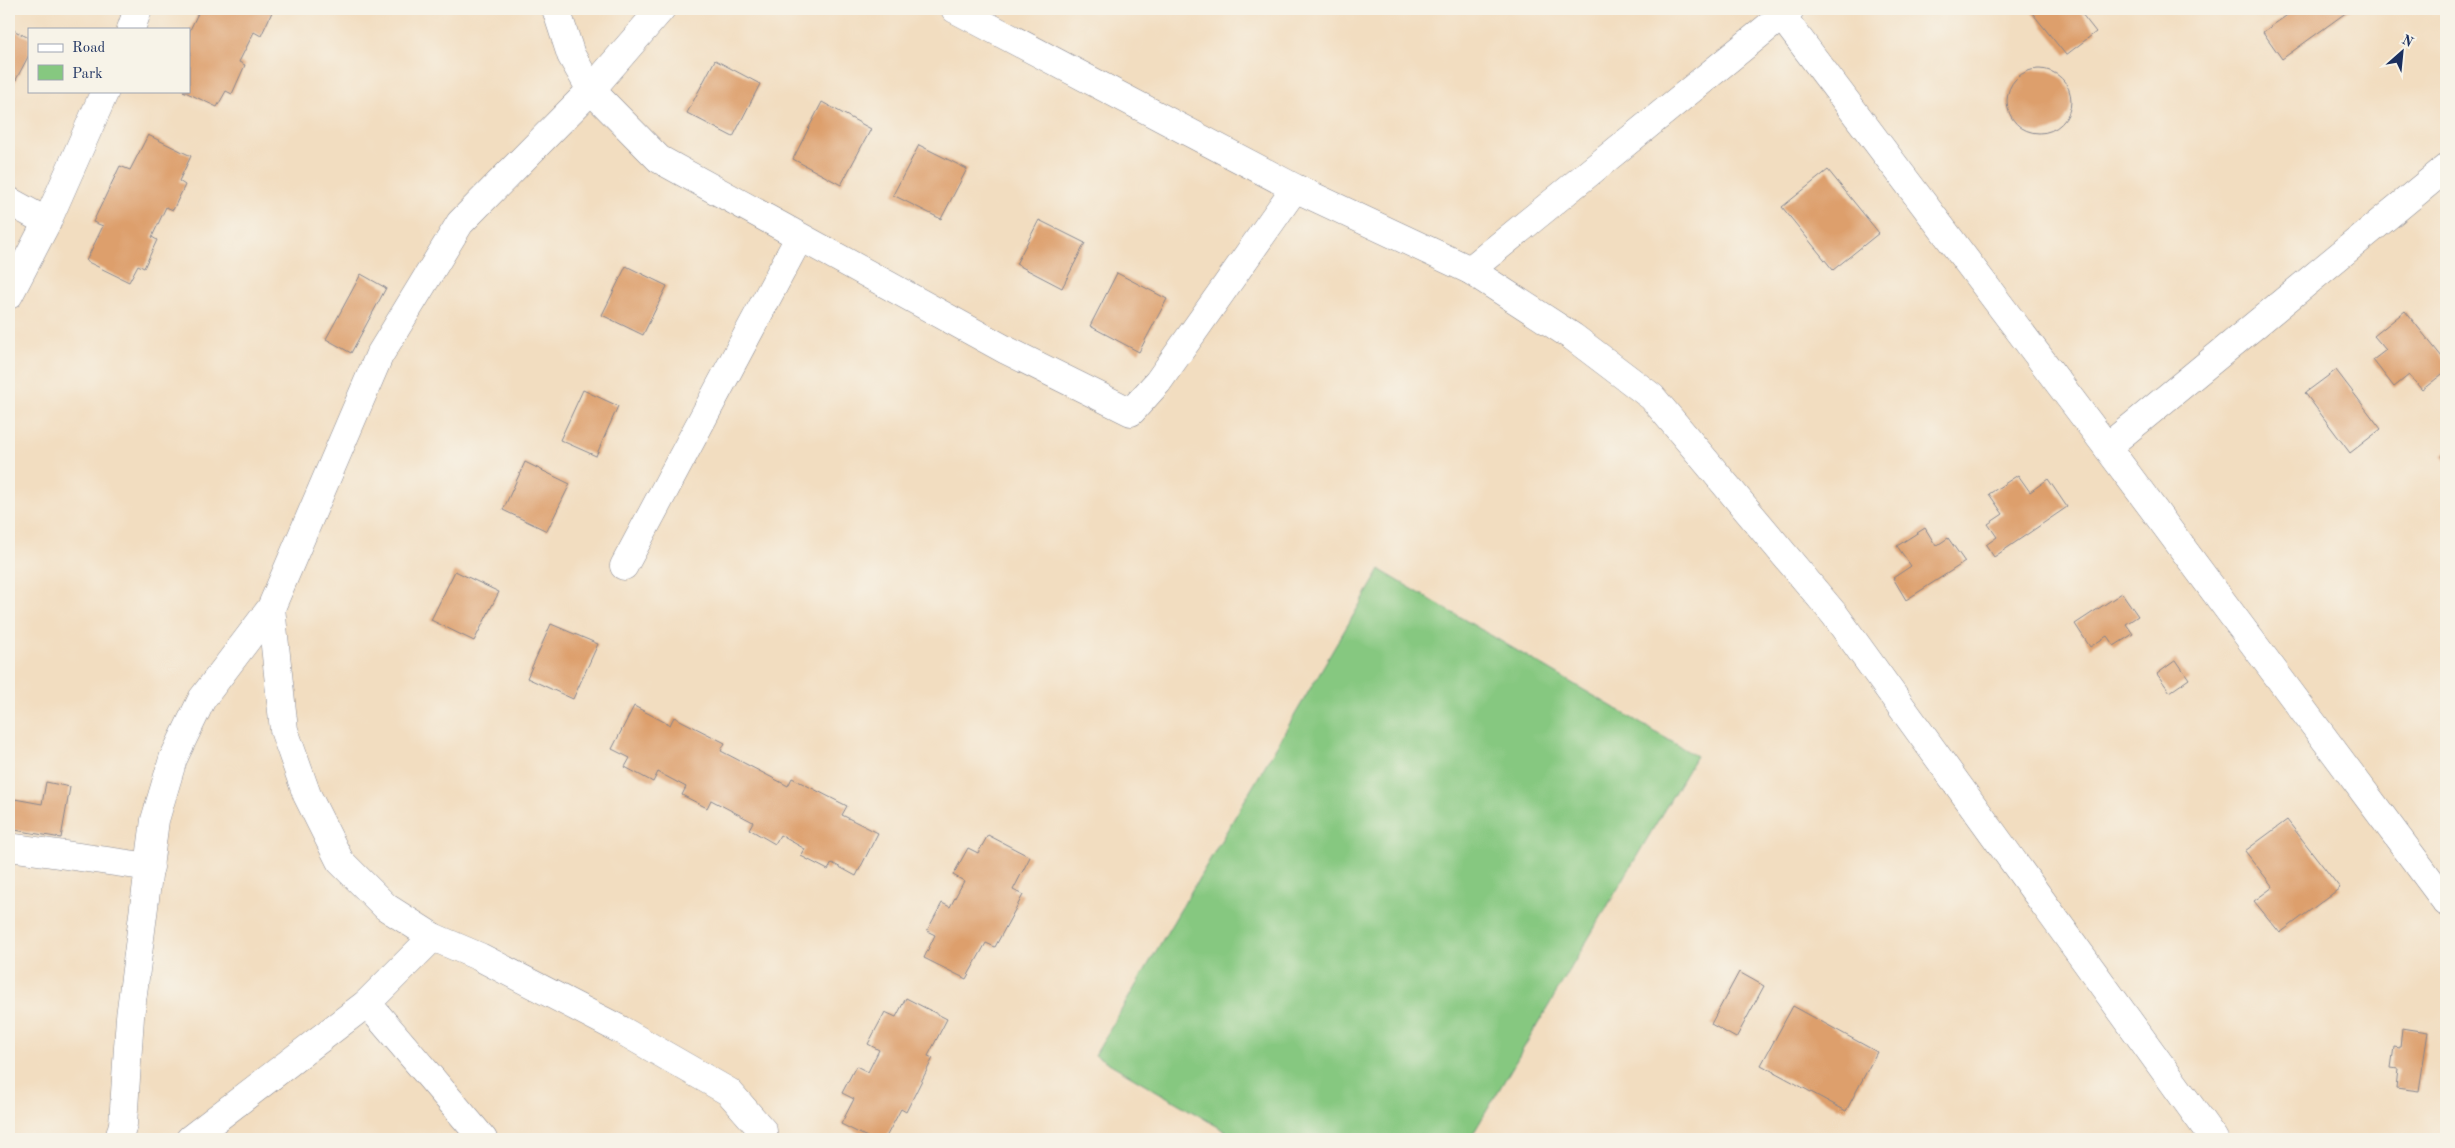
<svg xmlns="http://www.w3.org/2000/svg" width="2455" height="1148" font-family="'Old Standard TT',serif">
<rect width="100%" height="100%" fill="#f7f3e8"/>
<filter id="ink" filterUnits="userSpaceOnUse"><feTurbulence type="fractalNoise" baseFrequency=".02" numOctaves="2"/><feDisplacementMap in="SourceGraphic" scale="10" xChannelSelector="R" yChannelSelector="G"/><feConvolveMatrix kernelMatrix="1 2 1 2 8 2 1 2 1" color-interpolation-filters="sRGB"/></filter>
<filter id="wash" filterUnits="userSpaceOnUse"><feTurbulence type="fractalNoise" baseFrequency=".0096" numOctaves="4" result="noise"/><feDisplacementMap in="SourceGraphic" scale="20" xChannelSelector="R" yChannelSelector="G"/><feGaussianBlur stdDeviation="1.12" result="paint"/><feColorMatrix in="noise" values="0 0 0 0 0 0 0 0 0 0 0 0 0 0 0 0 0 1.4 0 .05"/><feComposite in="paint" operator="in"/></filter>
<g filter="url(#wash)">
<rect width="100%" height="100%" fill="#f2ddc0"/>
<polygon fill="#86c880" stroke="#507c6f" points="1380,570 1696,756 1470,1139 1239,1139 1095,1055"/>
<g id="blocks">
<g fill="#dd9f6c">
<polygon points="200,9 273,10 261,36 254,32 239,62 245,65 232,94 226,91 217,107 183,91 189,91 189,57 191,52 189,51 189,32"/>
<polygon points="2029,9 2078,9 2096,32 2066,55"/>
<polygon points="2296,9 2351,9 2282,59 2263,32"/>
<polygon points="9,28 29,38 29,55 9,93"/>
<polygon points="715,60 760,84 733,137 687,113"/>
<circle cx="2039" cy="101" r="32"/>
<polygon points="822,102 871,129 841,185 793,159"/>
<polygon points="148,135 191,156 179,181 185,185 173,210 166,207 152,237 157,240 144,268 138,265 129,282 86,261 103,226 93,222 120,166 130,170"/>
<polygon points="919,145 967,169 941,219 893,195"/>
<polygon points="1828,170 1879,233 1833,270 1782,207"/>
<polygon points="1039,220 1085,243 1062,288 1016,264"/>
<polygon points="626,266 667,286 643,335 602,315"/>
<polygon points="1117,273 1167,299 1139,352 1090,326"/>
<polygon points="361,274 386,288 351,353 326,339"/>
<polygon points="2405,311 2446,362 2446,371 2422,390 2409,375 2394,387 2373,360 2386,350 2374,336"/>
<polygon points="2336,370 2381,429 2350,453 2305,393"/>
<polygon points="583,390 618,406 596,456 560,440"/>
<polygon points="2446,451 2446,462 2441,456"/>
<polygon points="525,462 570,484 547,531 503,510"/>
<polygon points="2018,475 2030,492 2048,479 2067,507 1994,557 1986,545 1997,537 1988,524 2003,514 1989,494"/>
<polygon points="1925,528 1936,546 1948,538 1965,562 1906,600 1893,578 1911,566 1897,546"/>
<polygon points="455,571 499,592 474,641 431,620"/>
<polygon points="2122,593 2138,616 2126,624 2133,634 2114,646 2107,636 2090,647 2075,624"/>
<polygon points="551,624 598,644 573,699 527,678"/>
<polygon points="2176,660 2189,679 2170,692 2157,674"/>
<polygon points="634,706 670,725 674,717 725,743 721,751 788,786 792,778 847,806 842,815 878,833 856,876 832,863 828,870 801,856 805,849 780,835 775,844 749,829 753,822 711,800 707,808 682,795 686,787 658,772 653,782 625,767 630,758 612,749"/>
<polygon points="46,782 70,787 61,838 9,829 9,798 42,804"/>
<polygon points="2287,820 2340,888 2280,933 2254,901 2273,887 2245,851"/>
<polygon points="988,835 1030,857 1013,890 1023,895 995,947 986,943 966,979 924,958 935,935 927,931 942,903 950,907 964,881 953,875 968,848 978,853"/>
<polygon points="1739,972 1764,986 1736,1038 1711,1024"/>
<polygon points="906,998 947,1019 928,1056 933,1058 906,1112 901,1109 885,1139 871,1139 841,1124 854,1099 842,1093 856,1066 868,1072 879,1050 868,1044 885,1012 896,1017"/>
<polygon points="1793,1006 1877,1052 1846,1111 1761,1065"/>
<polygon points="2402,1028 2428,1032 2419,1091 2396,1088 2398,1069 2391,1068 2394,1047 2400,1048"/>
</g>
</g>
</g>
<g filter="url(#ink)">
<use href="#blocks" fill-opacity="0" stroke="#86868f" stroke-width="1"/>
<g fill="none" stroke-linecap="round" stroke-linejoin="round">
<defs>
<g id="minor">
<polyline points="556,9 571,55 591,90 659,159 1006,350 1131,412 1158,382 1295,188"/>
<polyline points="955,9 1295,188 1470,270 1573,337 1652,397 1835,615 2214,1139"/>
<polyline points="1781,15 2107,447 2446,902"/>
<polyline points="131,29 138,9"/>
<polyline points="9,201 47,222"/>
<polyline points="1470,270 1790,9"/>
<polyline points="9,295 47,222 105,91"/>
<polyline points="2107,447 2446,168"/>
<polyline points="624,566 799,238"/>
<polyline points="271,608 284,730 307,795 340,861 386,907 433,937 480,957 621,1030 729,1092 763,1131 763,1139"/>
<polyline points="9,847 150,867"/>
<polyline points="367,1003 483,1139"/>
<polyline points="119,1139 123,1124 130,1017 155,820 173,759 202,699 271,608 379,356 460,223 591,90 661,9"/>
<polyline points="190,1139 367,1003 433,937"/>
</g>
</defs>
<use href="#minor" stroke="#86868f" stroke-width="29"/>
<use href="#minor" stroke="#fff" stroke-width="28"/>
</g>
</g>
<rect width="2455" height="1148" fill="none" stroke="#f7f3e8" stroke-width="30"/>
<rect x="28" y="28" width="162" height="65" fill="#f7f3e8" stroke="#9fa5b1"/>
<rect x="38" y="44" width="25" height="8" fill="#ffffff" stroke="#9fa5b1"/>
<text x="72" y="52" font-size="15" fill="#1b2f5e">Road</text>
<rect x="38" y="65" width="25" height="15" fill="#86c880" stroke="#9fa5b1"/>
<text x="72" y="78" font-size="15" fill="#1b2f5e">Park</text>
<g transform="translate(2402 52) rotate(27)" stroke="#f7f3e8" stroke-width="4" paint-order="stroke">
<path d="M0-4L9 19L0 12L-9 19Z" fill="#1b2f5e"/>
<text y="-8" font-size="14" font-weight="bold" text-anchor="middle" fill="#1b2f5e">N</text>
</g>
</svg>
